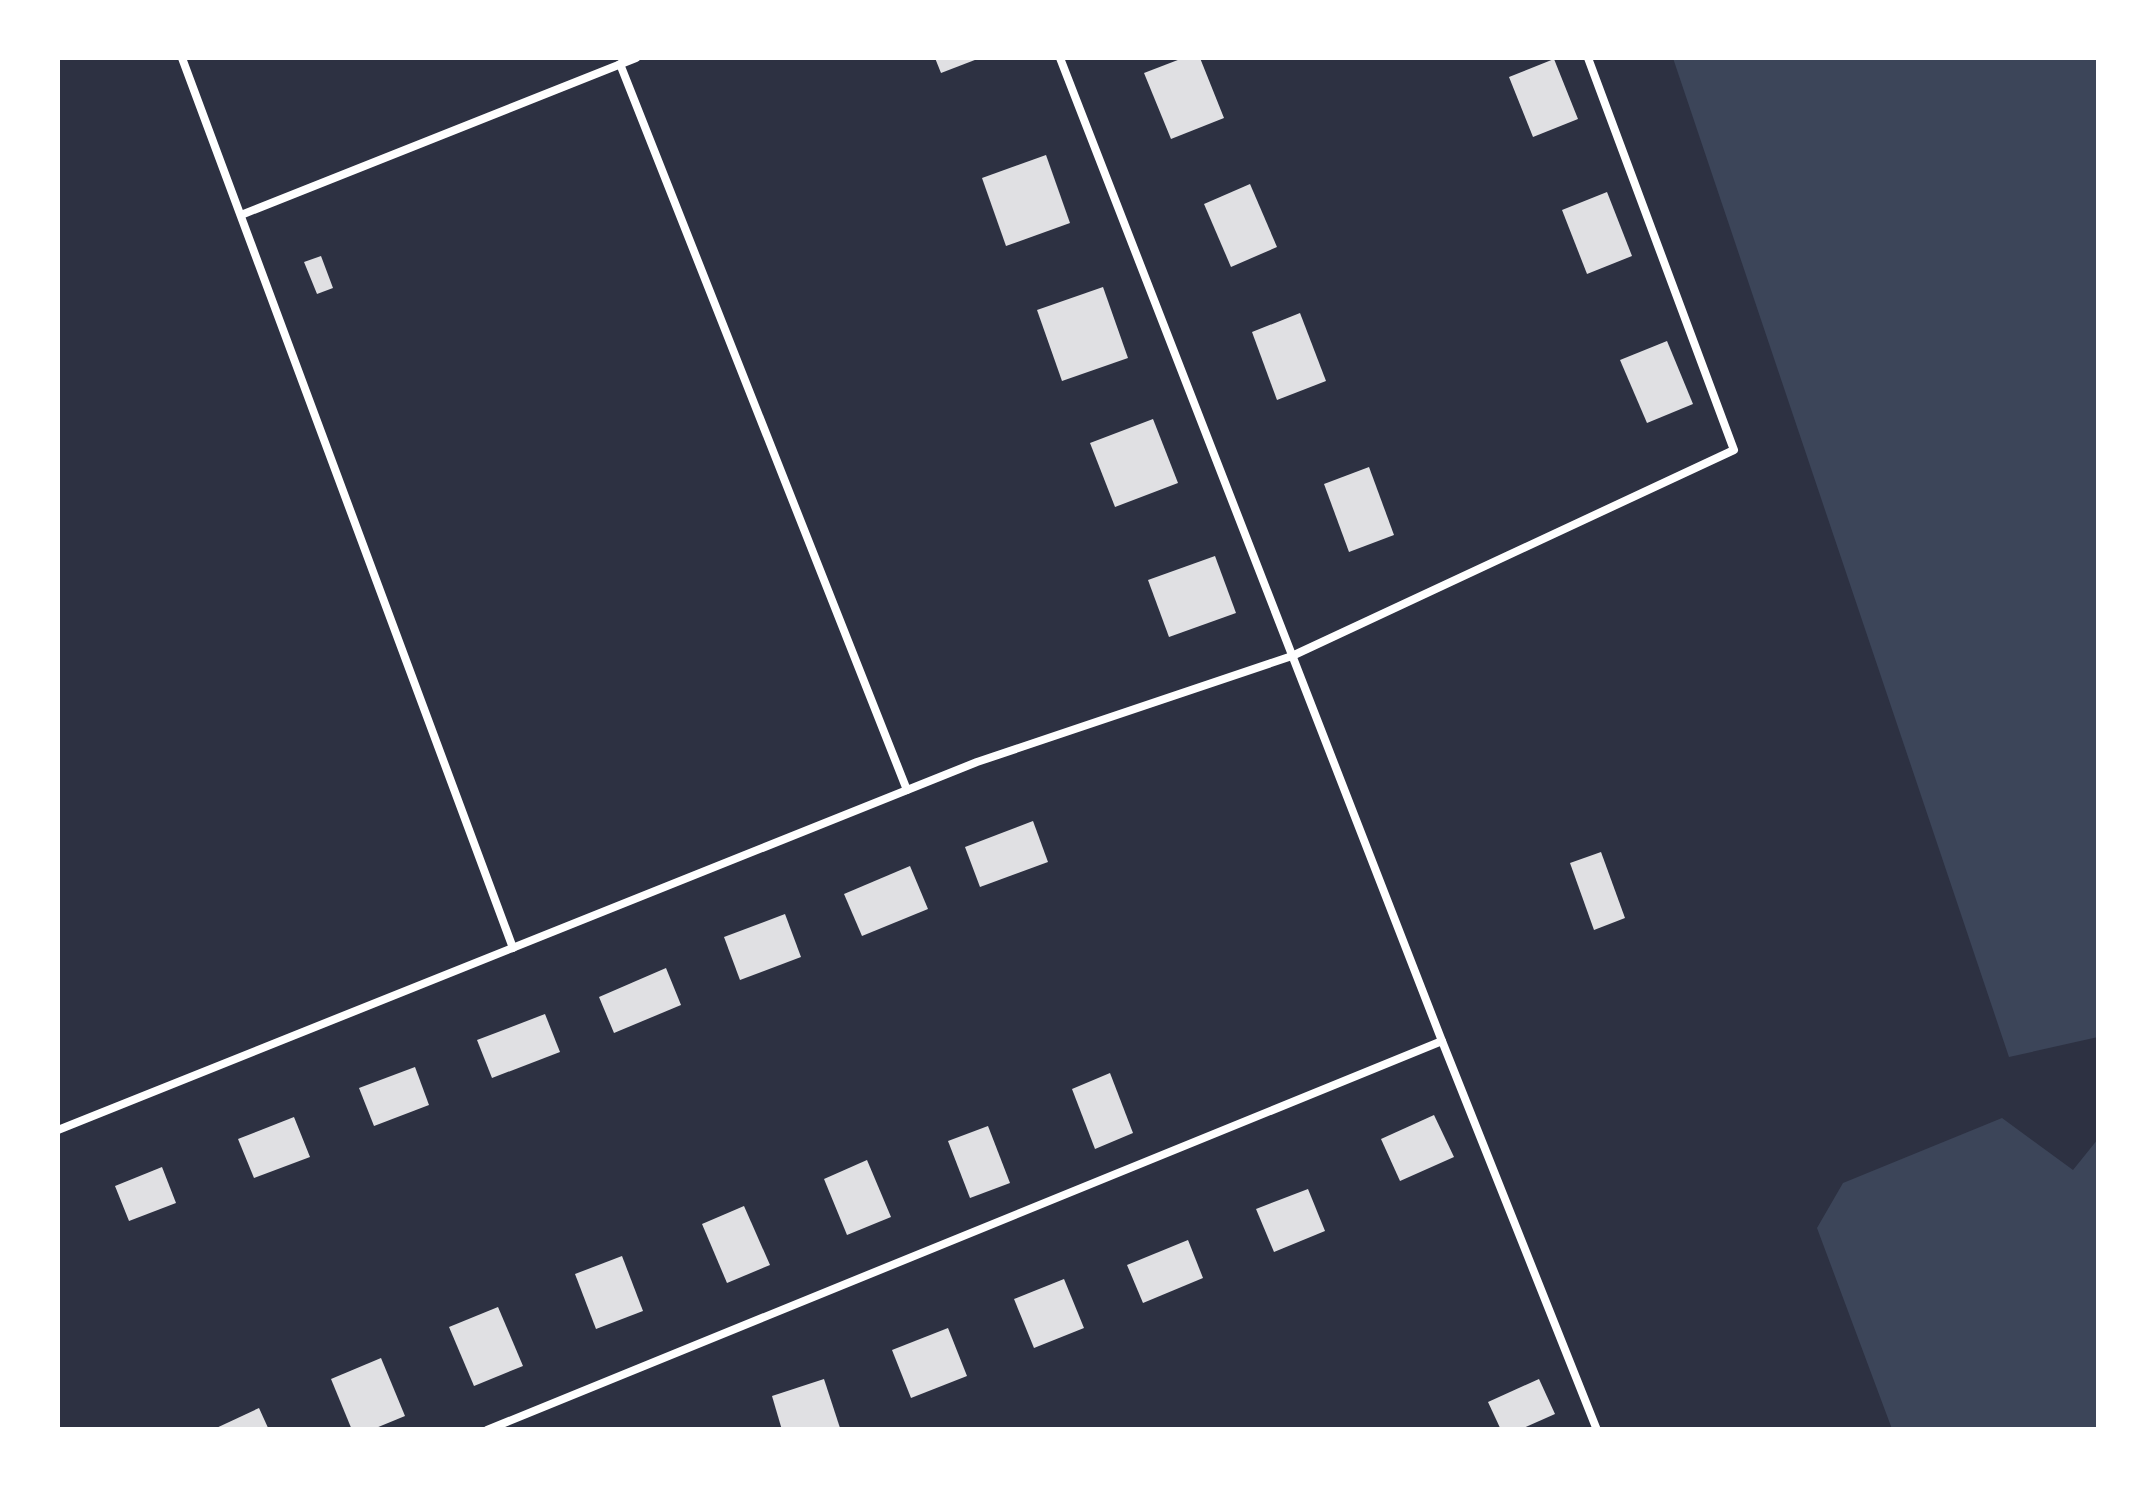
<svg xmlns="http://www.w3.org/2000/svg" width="2156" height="1487" font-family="Georgia,serif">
<rect width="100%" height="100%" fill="#2d3142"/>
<g fill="#3c4559">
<polygon points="1673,58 2098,58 2098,1037 2009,1057"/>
<polygon points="2002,1118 2073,1170 2098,1139 2098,1429 1892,1429 1817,1228 1843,1183"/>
</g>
<g fill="#e0e0e3">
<polygon points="935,58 980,58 941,73"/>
<polygon points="1183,58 1200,58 1224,118 1171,139 1144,73"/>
<polygon points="1554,59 1578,119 1533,137 1509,77"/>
<polygon points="1046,155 1070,223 1006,246 982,178"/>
<polygon points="1250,184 1277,247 1231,267 1204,204"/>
<polygon points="1607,192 1632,256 1587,274 1562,210"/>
<polygon points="321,256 333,288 317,294 304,262"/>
<polygon points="1103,287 1128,358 1062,381 1037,310"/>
<polygon points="1300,313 1326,381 1277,400 1252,332"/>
<polygon points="1667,341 1693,404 1647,423 1620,360"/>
<polygon points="1153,419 1178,483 1115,507 1090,443"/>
<polygon points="1369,467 1394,535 1349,552 1324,484"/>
<polygon points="1215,556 1236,613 1169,637 1148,580"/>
<polygon points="1033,821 1048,862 980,887 965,847"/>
<polygon points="1601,852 1625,918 1594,930 1570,863"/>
<polygon points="910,866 928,909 862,936 844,894"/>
<polygon points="785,914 801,957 740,980 724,937"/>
<polygon points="666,968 681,1005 614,1033 599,997"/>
<polygon points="545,1014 560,1052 492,1078 477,1040"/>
<polygon points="415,1067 429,1105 374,1126 359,1088"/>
<polygon points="1110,1073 1133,1133 1095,1149 1072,1089"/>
<polygon points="1434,1115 1454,1157 1400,1181 1381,1139"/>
<polygon points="294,1117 310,1157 254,1178 238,1139"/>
<polygon points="988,1126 1010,1183 970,1198 948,1141"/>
<polygon points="867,1160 891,1217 847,1235 824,1179"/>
<polygon points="162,1167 176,1203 129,1221 115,1186"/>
<polygon points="1308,1189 1325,1231 1274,1252 1256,1209"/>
<polygon points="744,1206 770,1265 727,1283 702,1224"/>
<polygon points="1188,1240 1203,1278 1143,1303 1127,1265"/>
<polygon points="622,1256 643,1311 596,1329 575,1274"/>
<polygon points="1064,1279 1084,1328 1034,1348 1014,1299"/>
<polygon points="498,1307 523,1366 474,1386 449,1327"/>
<polygon points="948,1328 967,1376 911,1398 892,1350"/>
<polygon points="381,1358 405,1416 371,1430 352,1430 331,1379"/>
<polygon points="824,1379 840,1428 782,1430 772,1396"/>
<polygon points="1539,1379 1555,1414 1519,1430 1501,1430 1488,1402"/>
<polygon points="259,1408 269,1430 212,1430"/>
</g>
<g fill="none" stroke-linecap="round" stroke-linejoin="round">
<g stroke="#fff" stroke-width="8">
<polyline points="182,58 513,948"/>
<polyline points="1060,58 1442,1041 1597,1430"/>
<polyline points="620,64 907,790"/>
<polyline points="241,215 636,58"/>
<polyline points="58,1130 977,762 1292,656 1734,450 1588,58"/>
<polyline points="487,1430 1442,1041"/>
</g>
</g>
<rect width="2156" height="1487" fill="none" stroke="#ffffff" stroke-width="120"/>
</svg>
